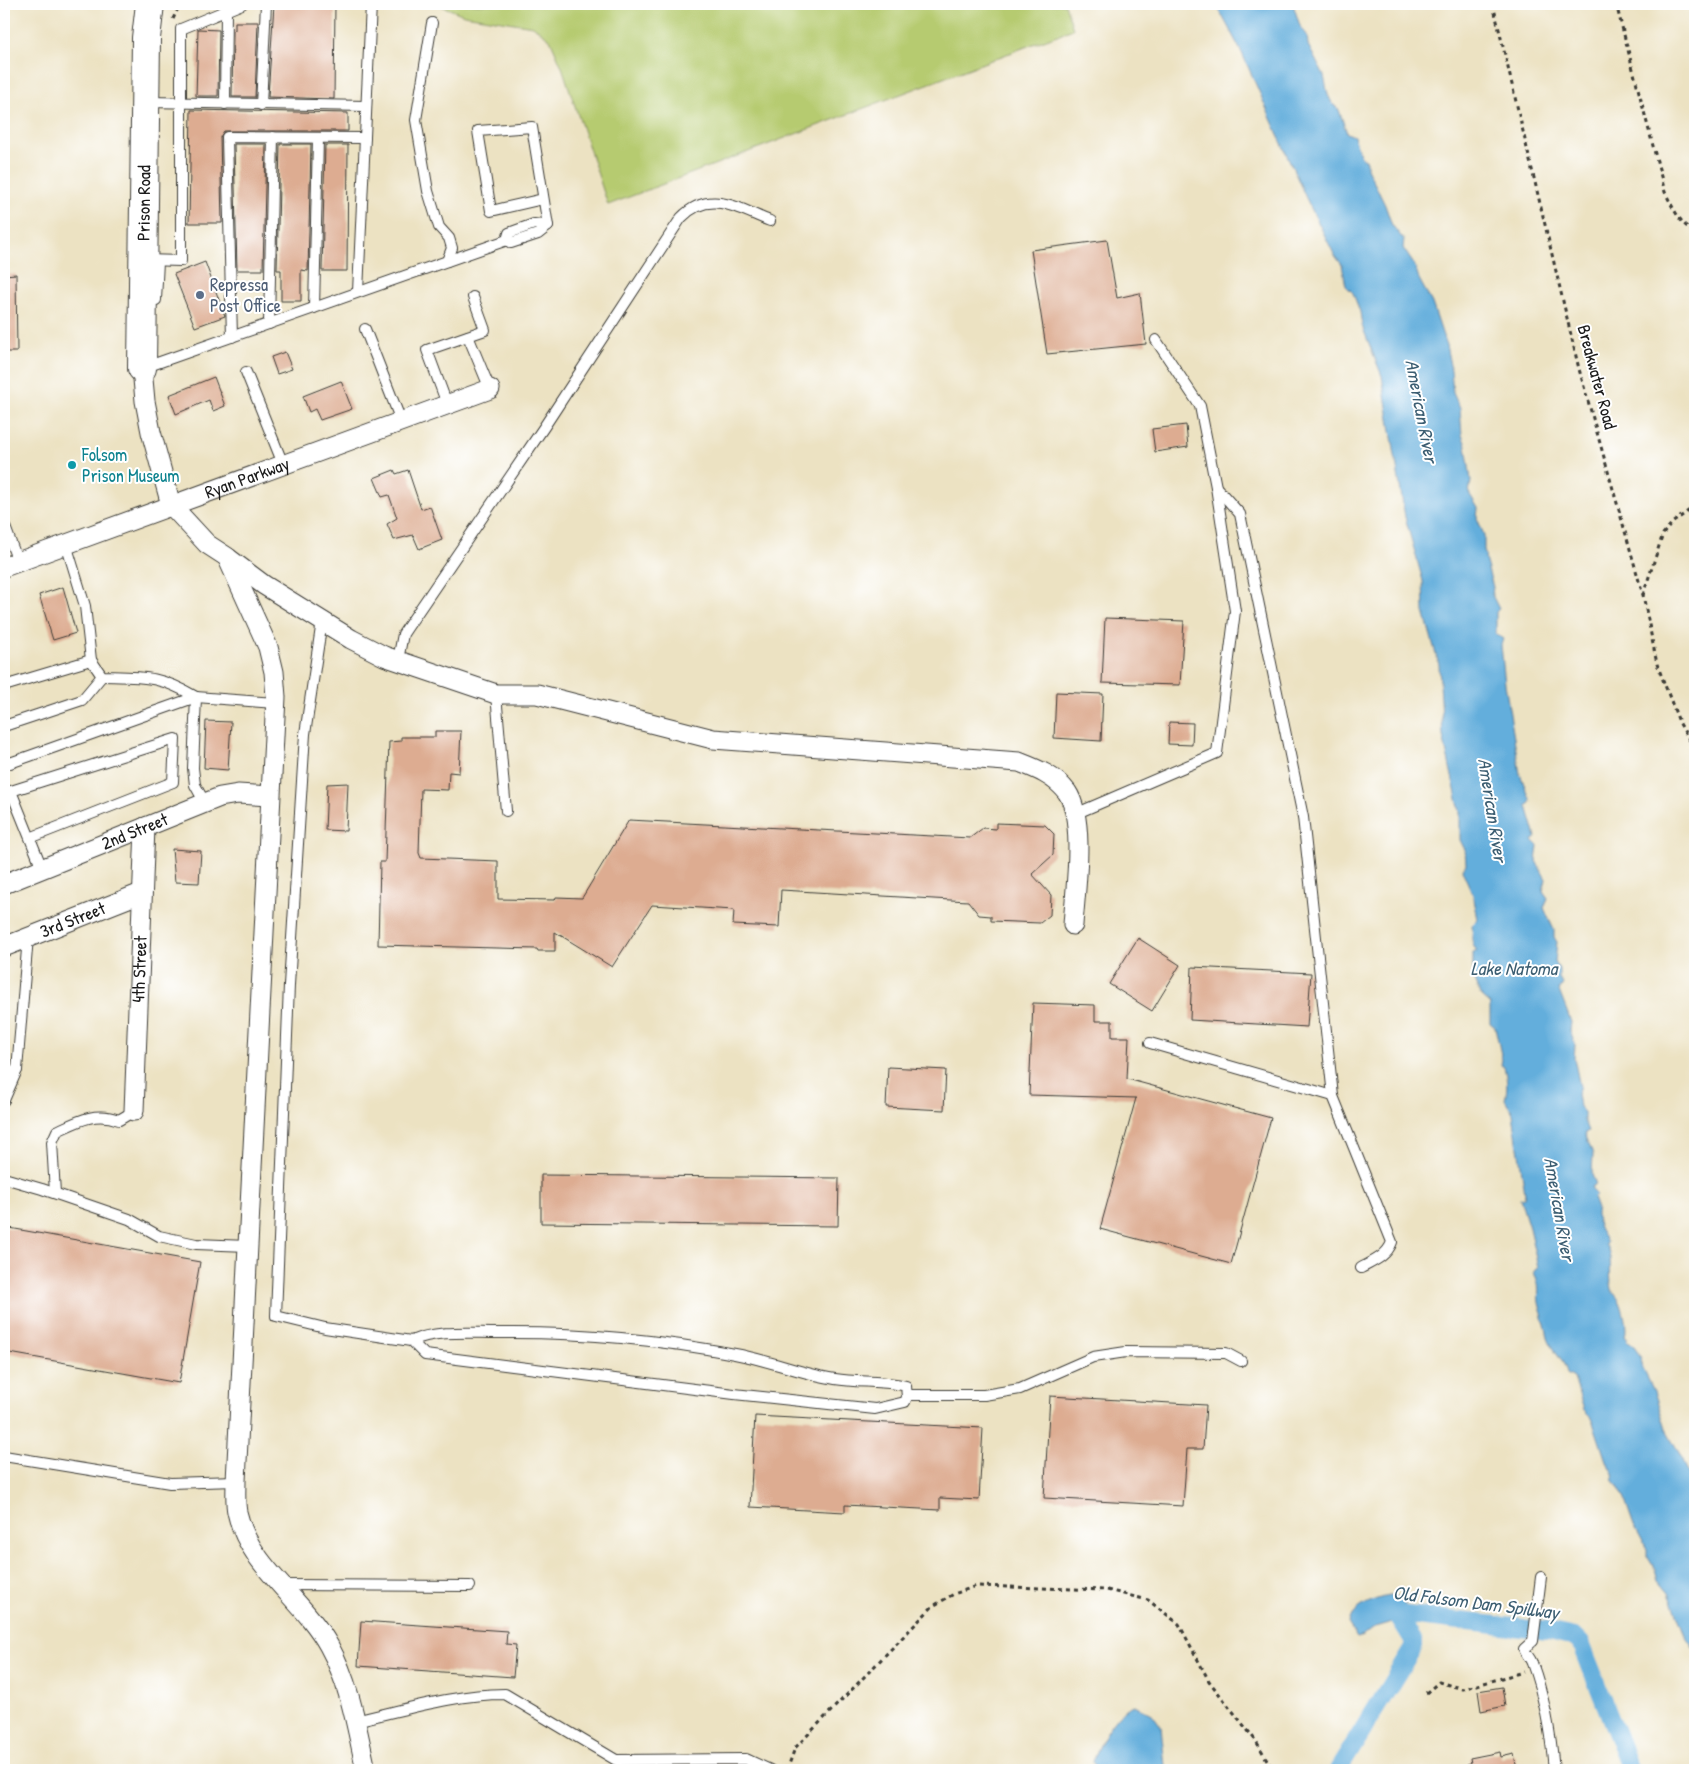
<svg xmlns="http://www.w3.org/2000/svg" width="1699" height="1774" font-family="'Patrick Hand',sans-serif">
<rect width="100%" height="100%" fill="#fff"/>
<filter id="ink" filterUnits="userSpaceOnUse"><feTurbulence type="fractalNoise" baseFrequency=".02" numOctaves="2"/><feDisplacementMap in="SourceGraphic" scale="10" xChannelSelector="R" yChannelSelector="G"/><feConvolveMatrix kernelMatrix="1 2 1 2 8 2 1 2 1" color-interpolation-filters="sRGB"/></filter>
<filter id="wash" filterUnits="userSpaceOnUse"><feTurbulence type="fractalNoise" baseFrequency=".0096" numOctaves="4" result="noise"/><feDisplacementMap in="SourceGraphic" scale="20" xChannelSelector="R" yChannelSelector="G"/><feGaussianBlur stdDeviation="1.12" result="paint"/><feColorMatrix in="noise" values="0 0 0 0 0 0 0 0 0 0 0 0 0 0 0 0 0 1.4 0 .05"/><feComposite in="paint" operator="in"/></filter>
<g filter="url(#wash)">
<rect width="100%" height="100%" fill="#ece2c2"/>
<polygon fill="#b6cb70" stroke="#697446" points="437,4 1065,4 1073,29 608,205 562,67 550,39 533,26 464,15"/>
<g fill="#63aedc" stroke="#40657c">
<path d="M 1216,4 L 1293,4 L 1300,26 L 1307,35 L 1308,45 L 1324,76 L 1328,95 L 1332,103 L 1339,110 L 1347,133 L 1354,136 L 1361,157 L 1367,161 L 1367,168 L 1385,205 L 1392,225 L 1404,240 L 1403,248 L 1415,266 L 1419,279 L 1432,303 L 1446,345 L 1451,370 L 1453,393 L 1460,408 L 1462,435 L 1466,445 L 1471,481 L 1469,493 L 1478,508 L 1477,518 L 1484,535 L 1484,551 L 1486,556 L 1485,559 L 1493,587 L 1492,595 L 1499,609 L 1496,612 L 1496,634 L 1503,639 L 1501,645 L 1505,684 L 1520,774 L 1531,801 L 1527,806 L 1536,837 L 1533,841 L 1538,846 L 1536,861 L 1546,879 L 1543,891 L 1548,898 L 1544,908 L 1554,930 L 1554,937 L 1557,942 L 1555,962 L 1559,969 L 1559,978 L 1563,984 L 1559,991 L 1571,1022 L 1570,1031 L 1575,1045 L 1574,1058 L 1580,1087 L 1577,1094 L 1579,1107 L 1584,1112 L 1584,1121 L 1588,1131 L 1585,1133 L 1593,1154 L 1592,1175 L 1596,1184 L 1591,1187 L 1596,1195 L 1593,1198 L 1597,1209 C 1593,1218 1601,1233 1607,1242 L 1605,1244 C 1614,1257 1608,1273 1612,1289 C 1613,1294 1618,1297 1620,1302 C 1623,1308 1628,1329 1625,1335 L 1628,1339 L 1626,1341 L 1634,1347 L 1641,1357 L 1643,1369 L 1654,1391 L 1666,1429 L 1683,1460 L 1692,1483 L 1690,1485 L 1695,1495 L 1695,1650 L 1685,1635 L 1669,1593 L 1658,1580 L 1655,1569 L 1647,1556 L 1647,1549 L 1633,1523 L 1624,1497 L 1614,1480 L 1613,1473 L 1606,1461 L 1595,1428 L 1590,1416 L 1584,1410 L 1574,1378 L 1567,1374 C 1565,1360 1552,1350 1548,1337 C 1546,1327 1543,1317 1540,1307 C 1536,1294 1542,1287 1534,1273 L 1538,1267 L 1529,1228 L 1520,1199 L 1524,1198 L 1525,1193 L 1513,1114 L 1505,1099 C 1508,1087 1507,1079 1504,1067 L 1501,1065 L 1502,1059 L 1495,1027 L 1490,1023 L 1490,1004 L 1480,995 L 1473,978 L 1473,953 L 1477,951 L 1473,945 L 1472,925 L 1478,919 L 1473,895 L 1462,870 L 1466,864 L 1465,850 L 1460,840 L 1460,812 L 1443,736 L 1439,665 L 1424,612 L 1423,581 L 1405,517 L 1382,376 L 1362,326 L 1360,312 L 1353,293 L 1346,286 L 1342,265 L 1334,254 L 1306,198 L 1242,53 Z"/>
<path d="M 1389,1596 C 1410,1599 1406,1608 1403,1625 L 1397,1627 L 1392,1622 L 1375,1627 L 1364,1636 L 1357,1638 L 1349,1626 C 1348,1609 1375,1598 1389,1596 Z"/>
<path d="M 1135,1705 L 1153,1715 L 1161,1726 L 1165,1766 L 1163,1770 L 1097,1770 L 1093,1762 C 1098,1746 1117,1708 1135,1705 Z"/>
</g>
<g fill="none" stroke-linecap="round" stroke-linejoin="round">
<g stroke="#63aedc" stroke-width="18">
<polyline points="1382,1612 1548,1631 1575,1637 1581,1643 1631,1770"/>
<polyline points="1338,1770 1413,1648 1413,1640 1397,1614"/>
</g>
</g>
<g id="blocks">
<g fill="#ddac91">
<polygon points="274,4 335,4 334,99 268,97"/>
<polygon points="235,22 258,22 255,97 232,97 233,30 235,30"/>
<polygon points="198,29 219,30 218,96 196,96"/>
<polygon points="191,110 348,113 348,131 224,131 220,137 222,223 189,223"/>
<polygon points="234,144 266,144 263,270 237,270"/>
<polygon points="280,144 311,144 308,271 301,270 301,301 281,301 281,270 277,270"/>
<polygon points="325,145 348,145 347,271 322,271"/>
<polygon points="1107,240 1117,298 1140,293 1146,344 1047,354 1031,250"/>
<polygon points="205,262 225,316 195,327 174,274"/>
<polygon points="16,274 17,352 4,352 4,275"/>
<polygon points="285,352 292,369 277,374 271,357"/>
<polygon points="214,377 225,406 213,411 209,400 176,414 169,395"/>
<polygon points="341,381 352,409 320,420 315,409 309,412 303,396"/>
<polygon points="1186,425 1188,447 1155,452 1152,429"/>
<polygon points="394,470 396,474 408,470 421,509 430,506 442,540 419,549 413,535 394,540 387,524 397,518 389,495 382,497 374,478"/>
<polygon points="63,587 76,633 53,640 39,595"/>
<polygon points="1105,618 1184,621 1180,685 1102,683"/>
<polygon points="1056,692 1103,694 1101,741 1054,738"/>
<polygon points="206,721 231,722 228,770 204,768"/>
<polygon points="1169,722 1193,723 1192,745 1168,744"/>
<polygon points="435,731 461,731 459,773 449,772 448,790 421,789 419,853 421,858 498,861 498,899 555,900 556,897 582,898 629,820 970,838 983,828 996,829 996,823 1045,825 1054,834 1053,855 1032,874 1051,895 1050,915 1040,923 991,921 991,916 979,915 968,901 781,890 779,927 733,925 734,910 652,905 612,967 555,932 555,951 538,951 537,949 378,945 380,862 385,862 389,742 401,741 401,737 435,737"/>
<polygon points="348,783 346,831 325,830 327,784"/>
<polygon points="172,849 201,851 199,883 175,882"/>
<polygon points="1138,938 1180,965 1152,1011 1109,984"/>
<polygon points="1192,967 1311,973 1307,1027 1190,1020"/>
<polygon points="1033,1003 1095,1005 1095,1021 1112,1021 1112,1037 1129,1037 1127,1079 1271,1118 1231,1264 1100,1229 1136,1098 1029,1095"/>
<polygon points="888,1067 946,1070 944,1110 886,1107"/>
<polygon points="541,1175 839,1178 838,1226 541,1223"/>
<polygon points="4,1227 200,1262 179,1383 4,1352"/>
<polygon points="1050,1396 1206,1405 1203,1449 1187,1449 1183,1506 1044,1498"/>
<polygon points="755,1416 983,1428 979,1500 940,1498 940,1510 845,1505 845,1512 750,1507"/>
<polygon points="361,1621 507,1631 506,1644 516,1645 513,1677 358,1666"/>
<polygon points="1502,1687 1505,1706 1481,1711 1478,1691"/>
<polygon points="1500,1752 1501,1757 1514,1754 1517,1770 1467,1770 1467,1764 1471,1763 1470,1758"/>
</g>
</g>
</g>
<g filter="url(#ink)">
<use href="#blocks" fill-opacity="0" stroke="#3b3a35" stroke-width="1"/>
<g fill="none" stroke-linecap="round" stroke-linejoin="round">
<defs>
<g id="lane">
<polyline points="432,23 416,120 428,191 439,227 449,238 452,248 447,261"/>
<polyline points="147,102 366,106"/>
<polyline points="225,104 226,10"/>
<polyline points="261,105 266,4"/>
<polyline points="543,199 491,211 478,131 532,127 548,226"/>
<polyline points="507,240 509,233 534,224 548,226"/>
<polyline points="145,260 181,261 181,29 242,4"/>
<polyline points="358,292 371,4"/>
<polyline points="156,300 158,261"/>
<polyline points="314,308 318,138"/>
<polyline points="269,324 273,137"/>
<polyline points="365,329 401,421"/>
<polyline points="468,336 490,389"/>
<polyline points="232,337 227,137 365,138"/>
<polyline points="143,368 507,240 511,243 538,234 548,226"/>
<polyline points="246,372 283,464"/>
<polyline points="447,404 427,350 485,330 473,297"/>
<path d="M 1216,487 L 1240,514 L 1303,817 L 1333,1096 L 1392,1242 C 1387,1256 1374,1261 1361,1268"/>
<polyline points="4,524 18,562"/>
<path d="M 66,544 L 85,606 L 91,660 L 102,676 C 143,677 159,675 196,697"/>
<path d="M 322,621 L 305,734 L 289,985 L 276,1316 L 325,1328 L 411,1341 C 437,1330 468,1333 497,1333 C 577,1332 657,1339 735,1354 C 769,1360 801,1374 835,1379 C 859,1383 883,1380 906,1386 L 907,1397 L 905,1402 L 875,1409 L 734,1394 L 425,1355 L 411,1341"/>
<path d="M 398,660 L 403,634 L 407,628 L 544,427 L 681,218 C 710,188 739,209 770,221"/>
<polyline points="4,686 91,660"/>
<polyline points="496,694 506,811"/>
<polyline points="196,697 193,768 195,785 205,803"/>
<polyline points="4,726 82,700 102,676"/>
<polyline points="4,760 10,763 196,697 275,703"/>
<polyline points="1075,814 1217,753 1235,611 1216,487 1200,406 1156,340"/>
<polyline points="30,838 173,782 175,739 11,791 42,868"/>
<polyline points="1150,1043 1333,1096"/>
<polyline points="4,1075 17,1070 28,937"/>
<polyline points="4,1100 17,1070"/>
<polyline points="4,1178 42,1189 129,1219 159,1236 196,1244 248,1246"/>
<path d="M 55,1193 L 52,1142 L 57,1131 C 78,1121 95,1111 119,1120 L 134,1111"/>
<polyline points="907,1395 984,1395 1020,1389 1093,1357 1126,1352 1226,1353 1241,1361"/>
<polyline points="4,1456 170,1483 236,1481"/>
<path d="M 1541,1577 L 1533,1641 L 1524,1649 C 1526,1655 1530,1657 1532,1663 C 1544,1696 1551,1735 1554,1770"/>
<polyline points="282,1585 470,1586"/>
<path d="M 355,1721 C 404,1710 455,1694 505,1694 L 616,1760 L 746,1759 L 770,1770"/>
</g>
<g id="street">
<path d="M 142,368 L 145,401 L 151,432 L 171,505 L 207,544 L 227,557 L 268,647 L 274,672 L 276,697 L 236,1481 C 236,1491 235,1502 237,1512 C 249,1567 303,1598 329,1646 C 350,1684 357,1729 366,1770"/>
<path d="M 228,558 L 264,585 L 351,639 L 384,656 L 496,694 L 537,694 L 713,739 L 1019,762 C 1037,769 1055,776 1067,792 C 1086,820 1075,892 1073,925"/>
<path id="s1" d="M 4,567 L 490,389"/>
<path id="s2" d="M 4,884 L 220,797 L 238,794 L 270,796"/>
<path id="s3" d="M 4,947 L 141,893"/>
<path id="s4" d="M 134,1111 L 145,827"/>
</g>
<g id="secondary">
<path id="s5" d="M 142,368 L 146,38 L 150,4"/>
</g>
</defs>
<use href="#lane" stroke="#3b3a35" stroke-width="12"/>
<use href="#street" stroke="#3b3a35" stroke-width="21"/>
<use href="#secondary" stroke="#3b3a35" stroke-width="30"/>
<g stroke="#3b3a35" stroke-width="3" stroke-dasharray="4 4" stroke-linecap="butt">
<polyline points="1493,4 1579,369 1643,595 1657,664 1679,722 1695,750"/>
<path d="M 1616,4 L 1665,192 C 1672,206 1680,225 1695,232"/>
<polyline points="173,19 180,4"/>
<polyline points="1643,595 1663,534 1672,523 1695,506"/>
<polyline points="1426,1693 1439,1682 1463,1689 1523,1672"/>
<polyline points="787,1770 795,1748 933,1606 954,1594 976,1586 1107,1590 1148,1600 1179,1624 1209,1681 1256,1741 1273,1770"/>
</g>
<use href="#lane" stroke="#fff" stroke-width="10"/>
<use href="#street" stroke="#fff" stroke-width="19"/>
<use href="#secondary" stroke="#fff" stroke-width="28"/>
</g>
</g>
<circle fill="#5c6f8a" stroke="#fff" stroke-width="2" cx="200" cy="295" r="5"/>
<circle fill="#0f9aa8" stroke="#fff" stroke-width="2" cx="72" cy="465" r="5"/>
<g text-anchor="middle" stroke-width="4" stroke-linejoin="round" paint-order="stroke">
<g font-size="18" fill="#1c1c1c" stroke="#fff">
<text dy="6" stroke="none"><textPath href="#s5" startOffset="165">Prison Road</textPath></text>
<text transform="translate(1597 377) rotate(75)" y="6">Breakwater Road</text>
<text dy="6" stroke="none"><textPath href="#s1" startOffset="259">Ryan Parkway</textPath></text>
<text dy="6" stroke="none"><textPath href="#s2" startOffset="141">2nd Street</textPath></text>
<text dy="6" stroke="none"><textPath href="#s3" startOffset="74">3rd Street</textPath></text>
<text dy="6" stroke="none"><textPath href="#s4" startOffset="142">4th Street</textPath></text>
</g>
<g font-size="18" fill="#4e5e75" stroke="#fff" text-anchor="start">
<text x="210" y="291">Repressa<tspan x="210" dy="21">Post Office</tspan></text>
</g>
<g font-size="18" fill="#0d838f" stroke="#fff" text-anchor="start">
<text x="82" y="461">Folsom<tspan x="82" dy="21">Prison Museum</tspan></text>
</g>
<g font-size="19" font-style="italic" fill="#3c5e72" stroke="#fff">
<text transform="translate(1422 411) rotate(79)" y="7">American River</text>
<text transform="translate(1493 810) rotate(81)" y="7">American River</text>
<text x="1514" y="975">Lake Natoma</text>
<text transform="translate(1560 1209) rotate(80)" y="7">American River</text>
<text transform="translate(1476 1602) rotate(7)" y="7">Old Folsom Dam Spillway</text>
</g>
</g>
<rect width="1699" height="1774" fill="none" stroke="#fff" stroke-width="20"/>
</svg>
